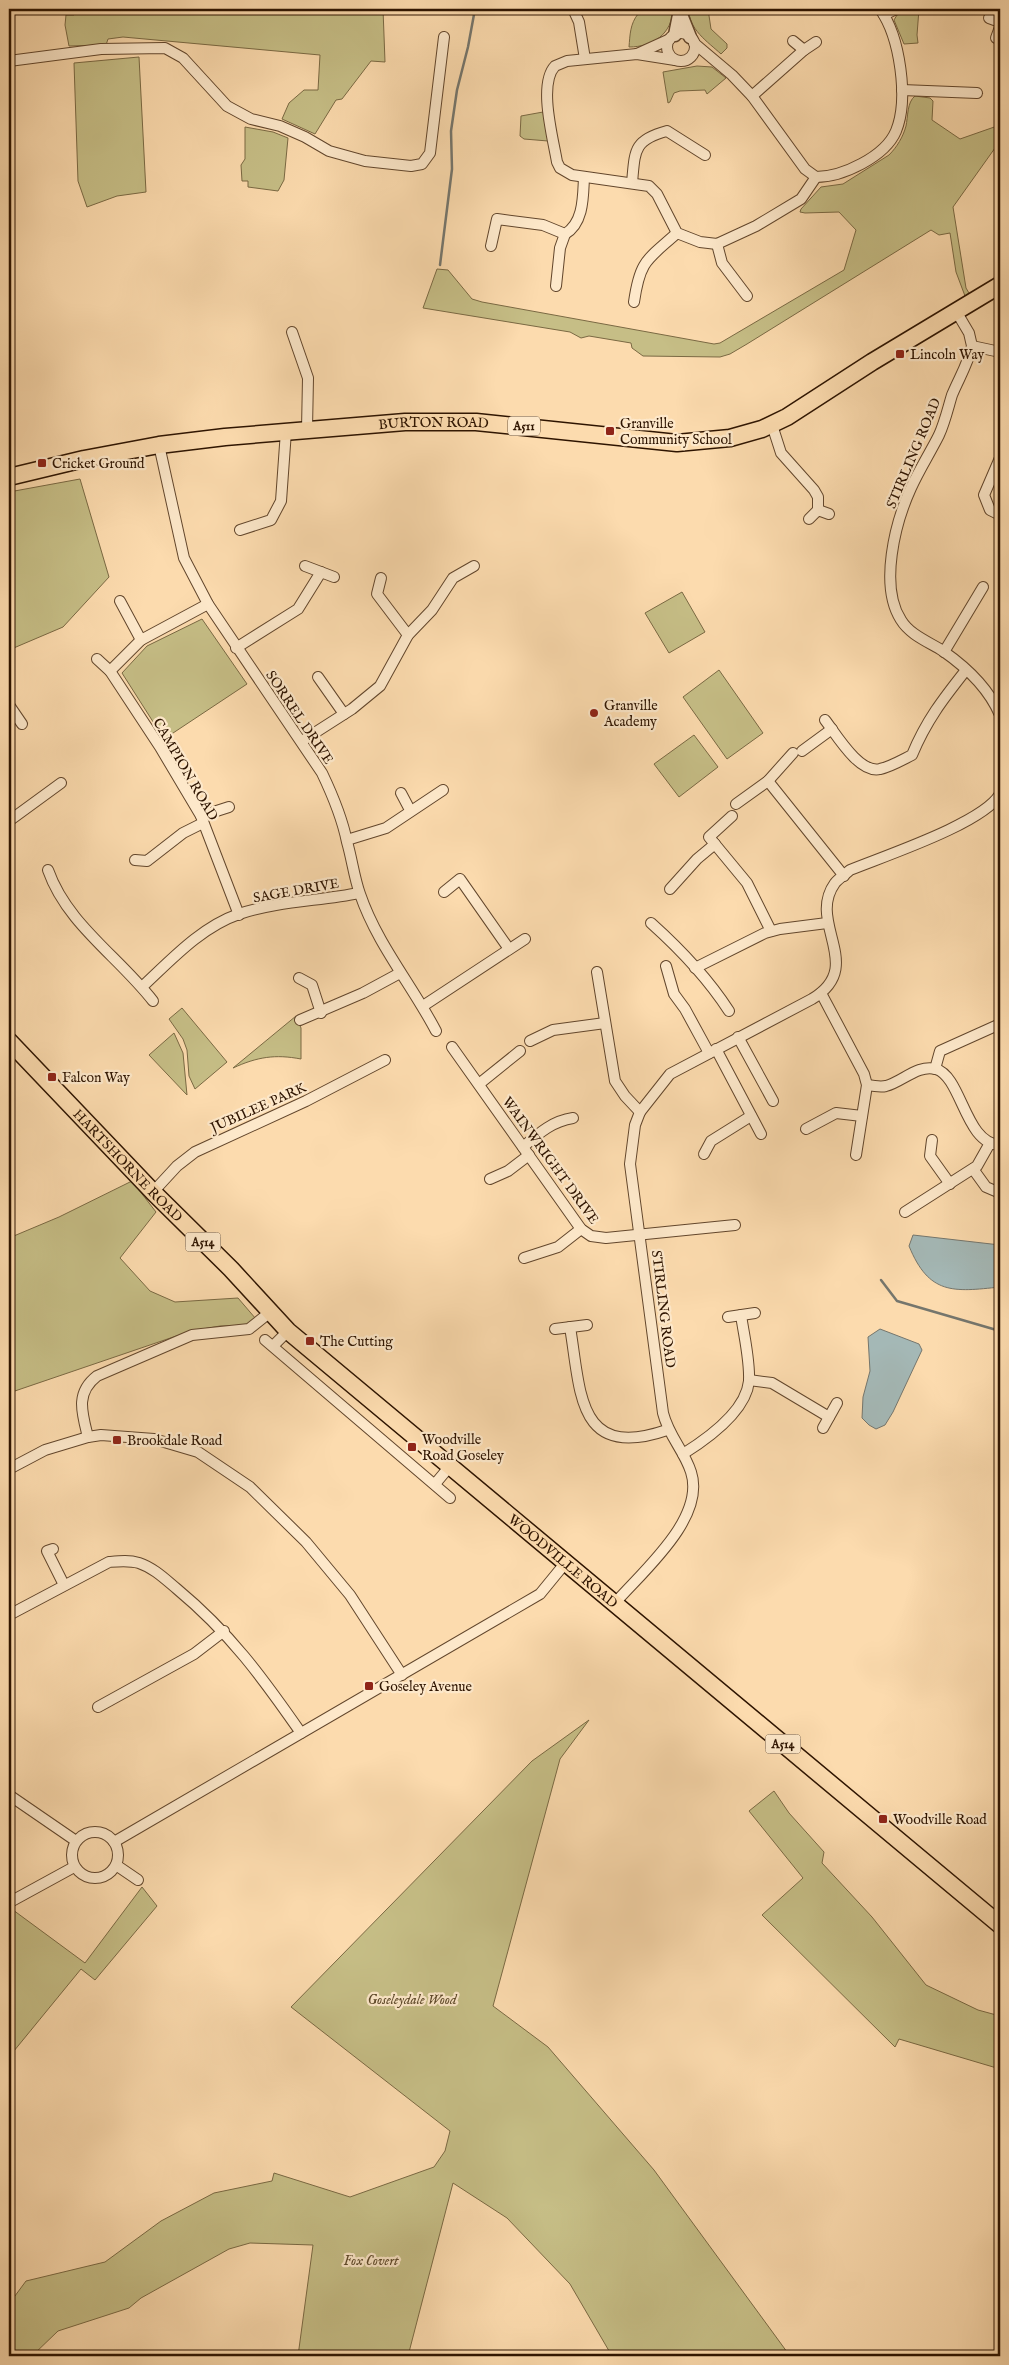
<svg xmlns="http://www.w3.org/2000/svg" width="1009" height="2365" font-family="'IM FELL English',serif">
<rect width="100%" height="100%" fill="#fcdbae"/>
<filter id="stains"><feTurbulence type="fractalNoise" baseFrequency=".004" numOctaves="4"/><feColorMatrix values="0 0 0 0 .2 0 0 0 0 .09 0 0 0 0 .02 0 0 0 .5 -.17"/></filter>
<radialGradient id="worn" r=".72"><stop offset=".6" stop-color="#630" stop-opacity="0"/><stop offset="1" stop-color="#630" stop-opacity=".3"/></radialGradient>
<g fill="#c6be86" stroke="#7a6943">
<polygon points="75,9 383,9 385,62 371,61 342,99 336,100 315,134 282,119 289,103 304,90 318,90 320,55 123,37 108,39 106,45 69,46 65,25 66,15 74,15"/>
<path d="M 649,9 L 673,9 C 672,34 653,47 629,47 C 630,35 630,24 638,14 L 649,12 Z"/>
<path d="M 689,9 L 708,9 L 711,29 L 727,44 L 727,48 L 721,54 C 708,42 688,29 689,9 Z"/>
<polygon points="909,9 919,9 917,35 918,43 904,44 894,20 897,15"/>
<polygon points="139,57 146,192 117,196 87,207 78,181 74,63"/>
<polygon points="697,66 712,67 726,78 707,94 705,90 680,91 674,93 670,102 668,103 663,72"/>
<path d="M 915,96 L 930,98 L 933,101 L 932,120 L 960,139 L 1000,125 L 1000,146 L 995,148 L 953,207 L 966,288 L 969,293 L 965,296 L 956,272 L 950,233 L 939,235 L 931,230 L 747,344 L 730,354 L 720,357 L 643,356 L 632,348 L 631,343 L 589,336 L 581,338 L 570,332 L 423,308 L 437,269 L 448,270 L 472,299 L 482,302 L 714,344 L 720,343 L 844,270 L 856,230 L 839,212 L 805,213 L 800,212 L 801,209 L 821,187 L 843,184 L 889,155 C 897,147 903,137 906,126 C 908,117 907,102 915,96 Z"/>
<polygon points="543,112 548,141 524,139 520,136 521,116"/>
<polygon points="245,127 273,132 288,138 284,180 278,191 248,187 248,181 242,181 241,165 245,159"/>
<polygon points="80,479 109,577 63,627 9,650 9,492"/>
<polygon points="682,592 705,632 669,653 645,613"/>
<polygon points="202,619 247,684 164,739 122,673 147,646"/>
<polygon points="719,670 763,733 727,759 683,697"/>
<polygon points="694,735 718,767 679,797 654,764"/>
<polygon points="182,1008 227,1062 195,1089 189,1076 187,1050 183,1039 169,1019"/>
<path d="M 296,1016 L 301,1028 L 301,1059 C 275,1054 257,1057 233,1068 Z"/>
<polygon points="174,1033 183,1053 187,1095 149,1055"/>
<polygon points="132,1181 156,1212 120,1258 150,1291 175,1302 238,1298 256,1319 249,1325 220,1326 191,1331 9,1393 9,1238 59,1217"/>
<polygon points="589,1720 560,1759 493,2006 548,2047 654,2170 790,2356 612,2356 570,2284 507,2218 453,2183 408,2356 298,2356 313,2245 250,2243 229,2249 141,2298 129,2308 58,2331 32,2356 9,2356 9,2304 26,2281 105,2262 161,2221 214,2193 272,2181 274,2173 350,2197 434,2167 445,2151 450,2131 291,2007 532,1761"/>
<polygon points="774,1791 789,1813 824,1852 822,1863 872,1917 926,1985 978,2010 1000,2016 1000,2069 899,2039 895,2047 762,1915 803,1878 749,1811"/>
<polygon points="142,1887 157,1906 95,1980 81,1969 9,2057 9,1907 85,1963"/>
</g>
<g fill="#a4b8b6" stroke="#75766d">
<path d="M 913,1235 L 1000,1245 L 1000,1287 C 953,1292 929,1295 909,1246 Z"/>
<polygon points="880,1329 919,1344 922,1350 893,1412 885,1425 876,1429 869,1425 862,1418 863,1397 870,1371 868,1337"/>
</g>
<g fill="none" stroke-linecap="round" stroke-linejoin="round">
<g stroke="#75766d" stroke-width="2.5">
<polyline points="440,265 452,169 451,131 457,90 468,47 475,9"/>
<polyline points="881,1280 897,1301 1000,1331"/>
</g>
<defs>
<g id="minor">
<polyline points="573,9 579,22 585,59"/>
<polyline points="884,15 896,9"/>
<polyline points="989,18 1000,22"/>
<circle cx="681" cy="47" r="14"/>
<polyline points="996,38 1000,27"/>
<polyline points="793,41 804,50"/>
<polyline points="694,43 732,75 752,96 805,169 816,177"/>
<polyline points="637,54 670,39"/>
<path d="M 675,60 L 637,54 L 567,61 L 555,66 C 538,84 553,138 557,162 L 560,168 L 572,175 L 649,186 L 657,194 L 677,233 L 700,242 L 717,244 L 756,226 L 801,199 L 816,177"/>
<polyline points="9,61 101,49 165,48 183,58 227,106 251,119 280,126 305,137 329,151 365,161 411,166 422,164 430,153 444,37"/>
<polyline points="902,90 977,93"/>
<polyline points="752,96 804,50 816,42"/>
<path d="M 816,177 C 842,177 885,157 896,131 C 909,99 900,37 880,9"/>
<path d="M 632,183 C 635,151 633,140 667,131 L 705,155"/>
<polyline points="717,244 722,263 747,296"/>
<path d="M 491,246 L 497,219 L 543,225 L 565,234 C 584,223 583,196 584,177"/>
<polyline points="556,286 560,248 565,234"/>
<path d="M 634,302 C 640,260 647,260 677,233"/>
<path d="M 956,311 L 969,333 L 972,346 C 968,364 959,378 952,395 C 948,408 945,422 939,435 C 930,453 919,470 911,488 C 895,523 879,586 901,620 C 910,635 929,642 943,651 C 966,667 989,689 1000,715"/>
<polyline points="292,332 308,378 307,429"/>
<polyline points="972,346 1000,352"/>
<polyline points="772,425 781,453 814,490 818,497 818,510"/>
<path d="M 159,445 L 184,558 L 208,604 L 322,773 C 333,796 342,817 347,842 C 352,859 354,877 360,894 C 377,944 412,985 436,1031"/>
<polyline points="1000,458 984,495 990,510 1000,515"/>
<polyline points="809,519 818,510 829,514"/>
<polyline points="240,530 271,520 281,501 286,431"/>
<polyline points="305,566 334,577"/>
<polyline points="381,578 377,594 408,635"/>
<polyline points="120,601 141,640"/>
<polyline points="236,648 298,609 321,572"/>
<polyline points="944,652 983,587"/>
<polyline points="97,659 110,671 160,747 201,816 239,915"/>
<polyline points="110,671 141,640 208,604"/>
<polyline points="318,677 344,714"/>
<polyline points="9,705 22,724"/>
<path d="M 825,720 C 836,734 859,774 880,769 C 890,767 902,760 912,755 C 926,721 943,699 966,670"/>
<polyline points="302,741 352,709 380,686 408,635 432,610 453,578 474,566"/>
<polyline points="802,751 832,729"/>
<polyline points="768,781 844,876"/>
<polyline points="401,793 410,810"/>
<polyline points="736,804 768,781 793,753"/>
<polyline points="201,816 229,807"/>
<polyline points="732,816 709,837 747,883 771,931"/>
<polyline points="9,821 61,783"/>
<polyline points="347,840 386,828 443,790"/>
<polyline points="135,860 147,861 183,833 203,823"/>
<path d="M 48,870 C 67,924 118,956 153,1001"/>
<polyline points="670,889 697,859 715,844"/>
<polyline points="444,892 460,879 509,949"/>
<path d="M 651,923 C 680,949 707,977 729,1011"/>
<polyline points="666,966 674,994 685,1009 709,1053"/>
<polyline points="695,968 765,933 780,929 827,923"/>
<polyline points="597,972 615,1081 625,1096 640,1112"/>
<polyline points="299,978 312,985 321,1013"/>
<path d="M 142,987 C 171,960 201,927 239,914 C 278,901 320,901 359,893"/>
<polyline points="821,993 864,1074 867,1085 856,1155"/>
<polyline points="423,1006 525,939"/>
<polyline points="300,1020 363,993 400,973"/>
<polyline points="738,1037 773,1101"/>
<polyline points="530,1041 553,1030 605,1023"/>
<polyline points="452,1047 581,1229 591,1236 606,1238 735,1225"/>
<polyline points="716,1049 761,1134"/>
<polyline points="935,1069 940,1051 1000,1024"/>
<polyline points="479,1084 520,1051"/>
<path d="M 867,1085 C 873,1086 881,1087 886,1086 C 902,1082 918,1064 936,1069 C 962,1077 965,1144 1000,1145"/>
<polyline points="806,1129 836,1113 862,1116"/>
<polyline points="932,1140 930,1156 950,1184"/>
<path d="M 523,1147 C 538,1134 552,1121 573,1118"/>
<polyline points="704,1154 711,1141 751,1116"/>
<polyline points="973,1169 986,1187 1000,1193"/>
<polyline points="490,1179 508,1171 529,1155"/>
<polyline points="153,1192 177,1166 195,1152 306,1101 385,1060"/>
<polyline points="905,1212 977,1166 990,1143"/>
<polyline points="524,1258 558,1247 581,1229"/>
<polyline points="728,1317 755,1313"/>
<path d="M 570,1327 C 581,1393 577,1461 667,1430"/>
<polyline points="555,1329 587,1325"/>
<polyline points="265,1340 450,1498"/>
<polyline points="273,1346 288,1331"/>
<polyline points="749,1380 772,1383 829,1417"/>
<polyline points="823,1428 837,1403"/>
<path d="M 88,1437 C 82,1413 75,1393 97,1376 L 192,1335 L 249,1329 L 269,1313"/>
<path d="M 683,1454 C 707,1439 746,1412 749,1381 C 750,1360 744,1336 741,1315"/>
<polyline points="9,1469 45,1450 88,1437 101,1435 154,1439 198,1452 250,1487 306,1542 350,1595 402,1675"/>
<polyline points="435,1484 450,1466"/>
<polyline points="53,1549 47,1551 64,1585"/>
<path d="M 615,1603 C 643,1571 706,1518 691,1472 C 684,1450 669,1437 663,1413 L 630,1164 L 635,1125 L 640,1112 L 670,1074 L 812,999 C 867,966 806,923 835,883 C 839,878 846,874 850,870 C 884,856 984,823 1000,794"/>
<path d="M 9,1615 L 109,1562 C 120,1561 129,1560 139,1563 C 154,1568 166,1580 177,1589 C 230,1633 262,1677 301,1733"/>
<polyline points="98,1707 194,1654 224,1631"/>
<polyline points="9,1795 76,1841"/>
<circle cx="95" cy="1855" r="23"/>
<polyline points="114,1842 540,1594 567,1561"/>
<polyline points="116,1865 138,1880"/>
<polyline points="10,1902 74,1867"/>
</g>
<g id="tertiary">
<polyline points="680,12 690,37"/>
<polyline points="675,35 680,10"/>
</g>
<g id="primary">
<path id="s1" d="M 9,1041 L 153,1192 L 231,1269 L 288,1331 L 1000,1925"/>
</g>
<g id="trunk">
<path id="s2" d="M 9,477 L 84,459 L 159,445 L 225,437 L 405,422 L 476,422 L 677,443 L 730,438 L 762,429 L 787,417 L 872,362 L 1000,285"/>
</g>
</defs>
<use href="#minor" stroke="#62462c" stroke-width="12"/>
<use href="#tertiary" stroke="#62462c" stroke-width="15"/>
<use href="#primary" stroke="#2e1400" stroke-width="19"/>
<use href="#trunk" stroke="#2e1400" stroke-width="19"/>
<use href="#minor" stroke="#fde8ca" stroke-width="10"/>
<use href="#tertiary" stroke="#fde8ca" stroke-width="12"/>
<use href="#primary" stroke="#fcdbae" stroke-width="16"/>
<use href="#trunk" stroke="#fcdbae" stroke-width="16"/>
</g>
<g fill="#8f2418" stroke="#fde8ca" stroke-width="2">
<rect x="895" y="349" width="10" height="10" rx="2.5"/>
<rect x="605" y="426" width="10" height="10" rx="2.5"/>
<rect x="37" y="458" width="10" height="10" rx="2.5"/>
<circle cx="594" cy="713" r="5"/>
<rect x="47" y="1072" width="10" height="10" rx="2.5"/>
<rect x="305" y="1336" width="10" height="10" rx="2.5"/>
<rect x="112" y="1435" width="10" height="10" rx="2.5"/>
<rect x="407" y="1442" width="10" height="10" rx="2.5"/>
<rect x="364" y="1681" width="10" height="10" rx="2.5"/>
<rect x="878" y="1814" width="10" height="10" rx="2.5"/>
</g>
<g text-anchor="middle" stroke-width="4.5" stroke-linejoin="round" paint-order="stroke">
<g fill="#fde8ca" stroke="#6c543d" stroke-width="1">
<rect x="508" y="416.5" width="32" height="19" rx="4"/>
<rect x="185.5" y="1232.5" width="35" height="19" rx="4"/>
<rect x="765.5" y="1734.5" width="35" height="19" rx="4"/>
</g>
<g font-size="12" font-weight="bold" fill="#2e1400">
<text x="524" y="430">A511</text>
<text x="203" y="1246">A514</text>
<text x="783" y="1748">A514</text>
</g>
<g font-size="14" fill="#2e1400" stroke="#fde8ca" text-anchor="start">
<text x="910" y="359">Lincoln Way</text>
<text x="620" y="428">Granville<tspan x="620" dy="16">Community School</tspan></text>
<text x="52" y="468">Cricket Ground</text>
<text x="604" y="710">Granville<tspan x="604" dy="16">Academy</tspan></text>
<text x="62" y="1082">Falcon Way</text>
<text x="320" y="1346">The Cutting</text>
<text x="422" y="1444">Woodville<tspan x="422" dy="16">Road Goseley</tspan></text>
<text x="127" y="1445">Brookdale Road</text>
<text x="379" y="1691">Goseley Avenue</text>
<text x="893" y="1824">Woodville Road</text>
</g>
<g font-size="14" fill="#2e1400" stroke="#fde8ca">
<text dy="5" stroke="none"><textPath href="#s2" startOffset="429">BURTON ROAD</textPath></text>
<text transform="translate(913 453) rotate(-67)" y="5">STIRLING ROAD</text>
<text transform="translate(300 717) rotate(56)" y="5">SORREL DRIVE</text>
<text transform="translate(186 769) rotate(60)" y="5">CAMPION ROAD</text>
<text transform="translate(296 890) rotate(-10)" y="5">SAGE DRIVE</text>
<text transform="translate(258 1107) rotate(-24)" y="5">JUBILEE PARK</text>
<text transform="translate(551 1160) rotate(54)" y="5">WAINWRIGHT DRIVE</text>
<text dy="5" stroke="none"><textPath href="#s1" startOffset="172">HARTSHORNE ROAD</textPath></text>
<text transform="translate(664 1309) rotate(83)" y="5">STIRLING ROAD</text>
<text dy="5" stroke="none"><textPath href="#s1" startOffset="761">WOODVILLE ROAD</textPath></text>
</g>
<g font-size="14" font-style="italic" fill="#5c4728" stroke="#fde8ca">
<text x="412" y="2004">Goseleydale Wood</text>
<text x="371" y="2265">Fox Covert</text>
</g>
</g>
<rect width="1009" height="2365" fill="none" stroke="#fcdbae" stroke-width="30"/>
<rect x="10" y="10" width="989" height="2345" fill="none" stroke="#2e1400" stroke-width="2.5"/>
<rect x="15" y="15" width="979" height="2335" fill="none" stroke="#2e1400"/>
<rect width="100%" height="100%" filter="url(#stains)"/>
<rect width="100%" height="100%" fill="url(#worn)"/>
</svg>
